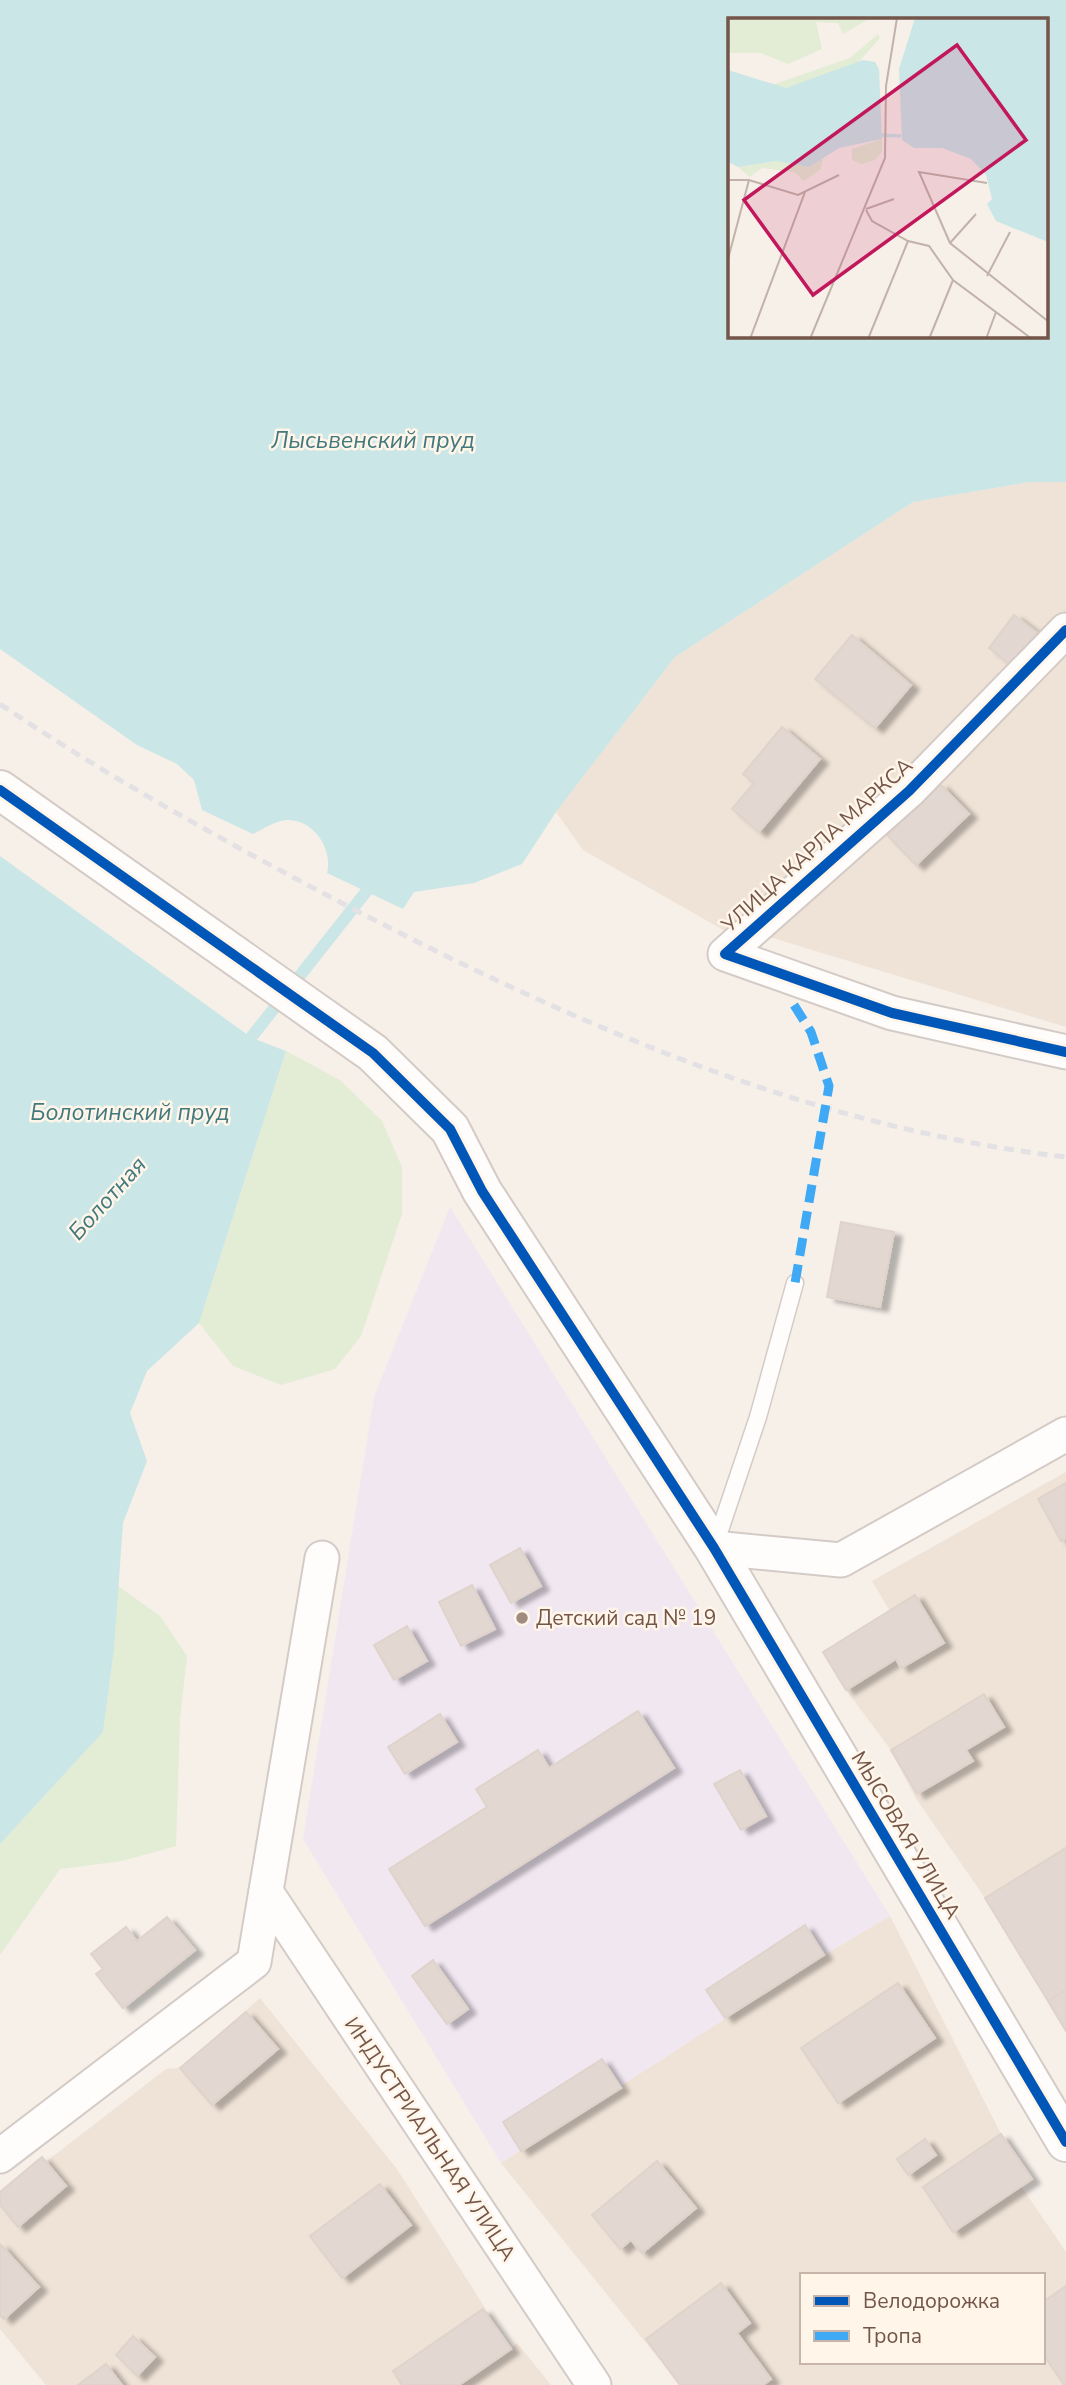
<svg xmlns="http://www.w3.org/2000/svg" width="1066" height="2385" font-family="'Nunito Sans',sans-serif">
<defs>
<filter id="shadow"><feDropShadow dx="8" dy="4.5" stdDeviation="2" flood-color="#0004"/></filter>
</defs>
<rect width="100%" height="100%" fill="#f6f0e9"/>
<g fill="#efe2d6" fill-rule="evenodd">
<polygon points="1030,482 1066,482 1066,1027 773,938 725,931 583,850 556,812 675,657 913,502"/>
<polygon points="1066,1472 1066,2031 985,1898 915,1797 891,1750 846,1690 823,1652 890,1611 872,1581"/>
<path d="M 890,1916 L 1001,2134 L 1032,2179 L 1021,2186 L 1066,2252 L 1066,2385 L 680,2385 L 501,2163 L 824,1955 ZM 802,2275 L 1043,2275 L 1043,2362 L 802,2362 Z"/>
<polygon points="260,1998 397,2169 511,2349 517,2343 551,2385 46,2385 0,2329 0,2192 42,2157 47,2161 166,2069 181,2068"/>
</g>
<polygon fill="#f1e7f1" points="450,1207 890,1916 824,1955 501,2163 303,1839 374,1397"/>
<g fill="#e3ecd4">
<polygon points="286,1051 340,1080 382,1121 402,1167 402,1214 361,1336 335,1369 281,1385 233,1366 199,1323"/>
<polygon points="118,1586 160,1616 187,1656 180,1719 176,1846 122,1861 60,1869 0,1955 0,1844 103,1732 114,1650"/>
</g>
<g fill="#cbe6e6" fill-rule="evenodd">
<path d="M 0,0 L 1066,0 L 1066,482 L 1030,482 L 913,502 L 675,657 L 556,812 L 522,864 L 474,883 L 414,892 L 403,909 L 327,873 C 333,850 315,821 289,820 C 278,819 263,829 253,834 L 202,810 L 194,780 L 177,764 L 137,745 L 0,649 ZM 730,19 L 1047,19 L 1047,336 L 730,336 Z"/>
<polygon points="0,856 252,1038 286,1051 199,1323 147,1371 130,1413 147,1461 123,1523 114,1650 103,1732 0,1844"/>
</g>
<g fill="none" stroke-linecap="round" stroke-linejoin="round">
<polyline stroke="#cbe6e6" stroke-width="12" points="242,1049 373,883"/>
</g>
<g fill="#e2d8d1" stroke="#dfd3cb" stroke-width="2" filter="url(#shadow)">
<polygon points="1014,615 1045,639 1020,672 989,648"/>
<polygon points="852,635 911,685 875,728 815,679"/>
<polygon points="782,727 820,759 759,832 732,809 754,783 743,774"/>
<polygon points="940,784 969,814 916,865 887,835"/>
<polygon points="841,1222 894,1232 880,1307 827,1297"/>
<polygon points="1066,1483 1066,1538 1061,1541 1038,1499"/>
<polygon points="520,1548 541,1586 511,1603 490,1565"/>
<polygon points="472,1585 495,1629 461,1646 439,1602"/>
<polygon points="915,1595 944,1643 901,1668 896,1659 846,1690 823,1652"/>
<polygon points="407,1626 427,1661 394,1680 374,1645"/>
<polygon points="984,1694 1004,1727 966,1750 973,1761 917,1794 891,1750"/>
<polygon points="638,1711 674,1768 425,1926 389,1869 487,1807 476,1789 538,1750 549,1768"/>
<polygon points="440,1714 457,1742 405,1774 388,1747"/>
<polygon points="740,1770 766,1816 741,1830 714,1784"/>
<polygon points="1066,1848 1066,1990 1048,2001 985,1898"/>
<polygon points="167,1917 195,1950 123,2008 96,1974 103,1969 91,1954 126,1927 137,1941"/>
<polygon points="805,1925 824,1955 725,2018 706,1990"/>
<polygon points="433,1960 468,2009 447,2024 412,1976"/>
<polygon points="898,1983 935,2038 838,2103 801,2048"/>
<polygon points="1066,1990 1066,2031 1048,2001"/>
<polygon points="246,2012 278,2049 212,2105 180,2068"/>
<polygon points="602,2059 621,2088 521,2151 503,2122"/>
<polygon points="1001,2134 1032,2179 953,2232 923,2187"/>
<polygon points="925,2139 936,2155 908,2175 897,2159"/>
<polygon points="42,2157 66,2186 18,2227 0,2205 0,2192"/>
<polygon points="657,2161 696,2208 642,2253 631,2240 620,2249 592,2215"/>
<polygon points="380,2184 411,2225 342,2278 310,2236"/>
<polygon points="0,2244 39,2287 4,2319 0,2315"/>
<polygon points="721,2283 750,2323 737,2333 771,2379 763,2385 680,2385 646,2339"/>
<polygon points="1066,2286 1066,2385 1064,2385 1043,2354 1043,2302"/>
<polygon points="483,2309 511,2349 459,2385 402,2385 393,2371"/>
<polygon points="133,2336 155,2357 137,2376 116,2355"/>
<polygon points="106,2364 122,2385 78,2385"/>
</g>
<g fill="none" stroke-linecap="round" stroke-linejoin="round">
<defs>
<polyline id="lane" points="715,1545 758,1417 795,1283"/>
<g id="street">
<polyline points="1066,630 909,791 725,954 892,1013 1066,1052"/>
<polyline points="714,1548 841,1560 1066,1434"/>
<polyline points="266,1892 594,2385"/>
<polyline points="0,2156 254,1962 322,1558"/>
</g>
<polyline id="secondary" points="0,790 373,1053 450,1129 482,1191 714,1548 1066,2142"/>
</defs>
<use href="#lane" stroke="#d4cbc6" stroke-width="19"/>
<use href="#street" stroke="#d4cbc6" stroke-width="37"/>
<use href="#secondary" stroke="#d5cbc6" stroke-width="42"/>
<use href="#lane" stroke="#fefdfc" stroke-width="16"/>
<use href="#street" stroke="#fefdfc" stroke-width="33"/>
<use href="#secondary" stroke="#fefdfc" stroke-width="38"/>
<path stroke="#e3e1e4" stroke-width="5" stroke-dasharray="10 7" stroke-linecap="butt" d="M 0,704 C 114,781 233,846 355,910 C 579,1026 813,1128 1066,1157"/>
<polyline stroke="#3fa9f5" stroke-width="9" stroke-dasharray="18 9" stroke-linecap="butt" points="794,1005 811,1032 829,1086 795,1283"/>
<defs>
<g id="cycleway">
<polyline points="1066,630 909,791 725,954 892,1013 1066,1052"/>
<polyline points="0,790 373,1053 450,1129 482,1191 714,1548 1066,2142"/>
</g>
</defs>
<use href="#cycleway" stroke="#fff5e9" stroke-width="15"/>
<use href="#cycleway" stroke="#0057b8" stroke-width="10"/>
</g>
<circle fill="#a18b81" stroke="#fff5e9" stroke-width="2.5" cx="522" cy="1618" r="7"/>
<g text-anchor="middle" stroke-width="5" stroke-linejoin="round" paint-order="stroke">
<g font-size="21" fill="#735549" stroke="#fff5e9">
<text transform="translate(817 845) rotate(-42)" y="7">УЛИЦА КАРЛА МАРКСА</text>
<text transform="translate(906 1835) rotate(59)" y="7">МЫСОВАЯ УЛИЦА</text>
<text transform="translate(430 2139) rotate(56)" y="7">ИНДУСТРИАЛЬНАЯ УЛИЦА</text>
</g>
<g font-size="21" fill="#735549" stroke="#fff5e9" text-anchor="start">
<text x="536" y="1625">Детский сад № 19</text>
</g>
<g font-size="23" font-style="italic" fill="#41797f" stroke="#fff5e9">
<text x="373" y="448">Лысьвенский пруд</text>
<text x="130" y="1120">Болотинский пруд</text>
<text transform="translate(107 1198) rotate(-48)" y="8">Болотная</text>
</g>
</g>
<g transform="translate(728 18)">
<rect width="320" height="320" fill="#f6f0e9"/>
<path d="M 0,0 L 141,0 L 141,1 L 115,16 L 110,5 L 88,4 L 94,31 L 60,46 L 33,35 L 0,35 ZM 150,16 L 152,20 L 128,47 L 58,70 L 44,67 L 122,40 ZM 154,121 L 154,134 L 147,142 L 133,146 L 124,142 L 124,131 ZM 95,140 L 93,151 L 76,163 L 66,154 L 34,150 L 22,159 L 10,149 L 48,143 L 81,149 Z" fill="#e3ecd4"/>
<path d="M 187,0 L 320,0 L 320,224 L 268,203 L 259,186 L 264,181 L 258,157 L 243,141 L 214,130 L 186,130 L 174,122 L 171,51 ZM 135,42 L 147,44 L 151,51 L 154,121 L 111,130 L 81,149 L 48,143 L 10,149 L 0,144 L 0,52 L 58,70 Z" fill="#cbe6e6"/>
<path fill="none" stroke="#cbe6e6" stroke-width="3.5" d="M 151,117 L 173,118"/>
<path fill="none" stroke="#c2b2a9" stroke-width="2" d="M 0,162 L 21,162 L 70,177 L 111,157M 259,165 L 191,154 L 222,225 L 321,304M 138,191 L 166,181M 138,192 L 144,203 L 180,223 L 201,228 L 225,262 L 304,321M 222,225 L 248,196M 0,241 L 21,162M 259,258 L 282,214M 22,321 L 77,174M 82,321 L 157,140 L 158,68 L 169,0M 140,321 L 180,223M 201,321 L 225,262M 258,321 L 268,294"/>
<path fill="#c2185b" fill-opacity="0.15" stroke="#c2185b" stroke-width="3.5" d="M 229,27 L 298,122 L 85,277 L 16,182 Z"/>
<rect width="320" height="320" fill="none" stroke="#735549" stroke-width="3.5"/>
</g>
<rect x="800" y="2273" width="245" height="91" fill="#fff5e9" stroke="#c7b5a9" stroke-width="2"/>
<rect x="814" y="2296" width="35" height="10" fill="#0057b8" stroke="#c7b5a9" stroke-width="2"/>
<text x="863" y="2308" font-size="21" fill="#735549">Велодорожка</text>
<rect x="814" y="2331" width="35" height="10" fill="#3fa9f5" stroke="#c7b5a9" stroke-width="2"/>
<text x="863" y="2343" font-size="21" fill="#735549">Тропа</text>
</svg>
